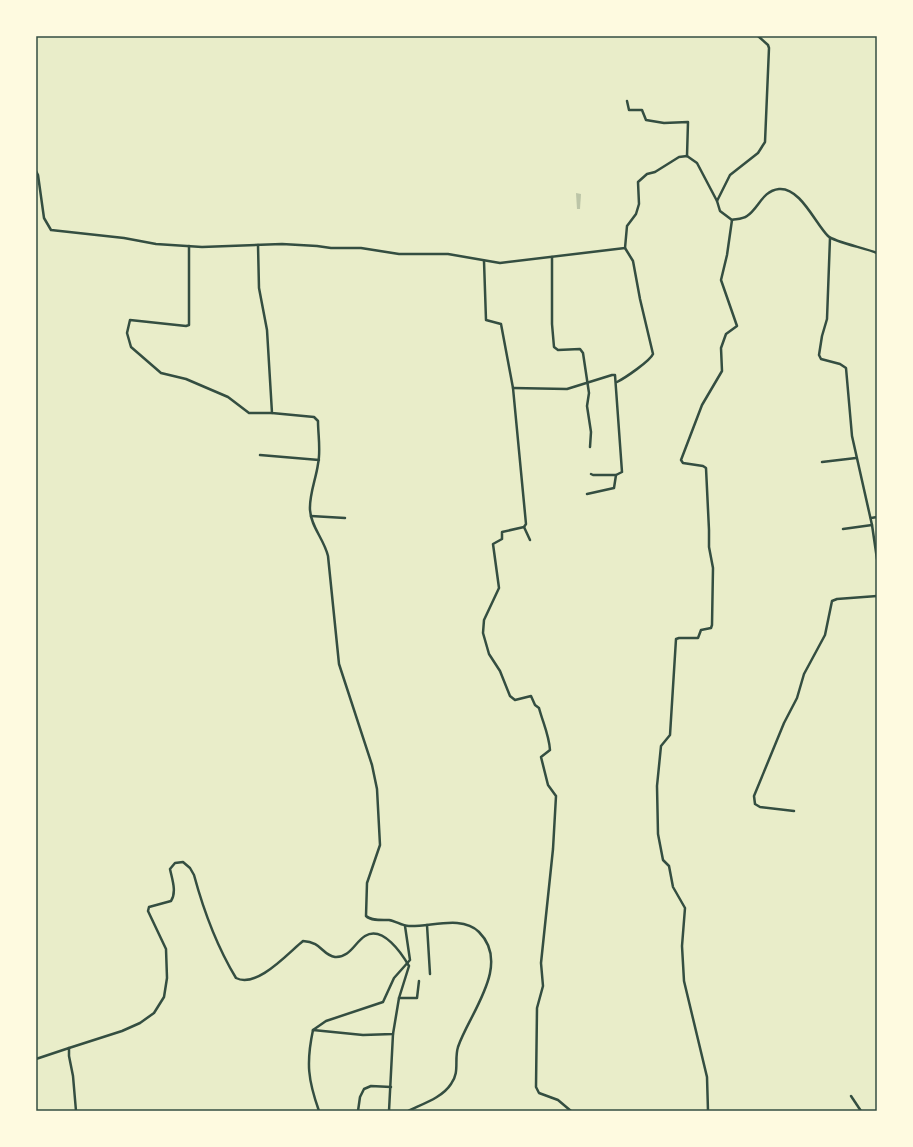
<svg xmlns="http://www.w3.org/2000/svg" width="913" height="1147" font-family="Commissioner,sans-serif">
<rect width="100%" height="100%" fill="#e9edc9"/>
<polygon fill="#bcc5a7" points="576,193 581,194 580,209 577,209"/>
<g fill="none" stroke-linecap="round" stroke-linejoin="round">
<g stroke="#344e41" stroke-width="2.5">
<path d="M 758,36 L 768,45 L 769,48 L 765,142 L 758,153 L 730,175 L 717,201 L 720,211 L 732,220 C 737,219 743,219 747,216 C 759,208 762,191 779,189 C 800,187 815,223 828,236 C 834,242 865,248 877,253"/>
<polyline points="627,101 629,110 642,110 646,120 664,123 688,122 687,156"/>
<polyline points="36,171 38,175 44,218 51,230 124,238 156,244 202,247 282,244 317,246 331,248 361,248 399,254 448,254 500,263 625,248 627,226 636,214 639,204 638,182 647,174 655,172 679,157 687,156 697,163 717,201"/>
<polyline points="830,238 827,319 822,336 819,355 821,359 840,364 846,368 852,436 872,525 877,559"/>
<path d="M 258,245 L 259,288 L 267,330 L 272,413 L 314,417 L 318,421 C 318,435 321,450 318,464 C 316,479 309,495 310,510 C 311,527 324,539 328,556 L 339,664 L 372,765 L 377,789 L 380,845 L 367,883 L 366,916 C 371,921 382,920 389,920 C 396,921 402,926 409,926 C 431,927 462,915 479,932 C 512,965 469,1014 458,1047 C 454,1060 460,1072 451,1084 C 442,1098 422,1104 408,1111"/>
<polyline points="189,246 189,325 186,326 130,320 127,333 131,347 161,373 186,379 228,397 249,413 272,413"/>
<polyline points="552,257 552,324 554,347 558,350 580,349 583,353 589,393 587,406 591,432 590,447"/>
<path d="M 484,261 L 486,320 L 501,324 L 513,388 L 526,524 L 524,527 L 502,532 L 502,539 L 493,544 L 499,588 L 484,620 L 483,633 L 489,654 L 500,671 L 510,696 L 515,700 L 531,696 L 535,705 L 539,708 C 543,723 549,735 550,750 L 541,757 L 548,785 L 556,796 L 553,849 L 541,963 L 543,986 L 537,1008 L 536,1087 L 539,1093 L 558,1100 L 571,1111"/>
<path d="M 617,382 C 625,378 650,361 653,354 L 640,299 L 633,261 L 625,248"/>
<polyline points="513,388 567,389 612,375 615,375 622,472 616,475 614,488 587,494"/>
<polyline points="260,455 319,460"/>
<polyline points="822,462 856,458"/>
<polyline points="591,474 593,475 616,475"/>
<polyline points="311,516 345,518"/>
<polyline points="871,518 877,517"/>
<polyline points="524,527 530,540"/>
<polyline points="843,529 872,525"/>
<polyline points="794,811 760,807 755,804 754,796 784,723 797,698 804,674 825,635 832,601 837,599 877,596"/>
<polyline points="427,925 430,974"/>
<polyline points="399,998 417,998 419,981"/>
<polyline points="313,1030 326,1021 383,1002 394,978 410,960 405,926"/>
<path d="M 69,1048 L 122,1031 L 140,1023 L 154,1013 L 164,997 L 167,978 L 166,949 L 148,911 L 149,907 L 171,901 C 177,892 172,879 170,869 L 175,863 L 183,862 L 190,868 L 194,875 C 204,912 216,945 236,978 C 257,989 289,952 303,941 C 322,942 322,955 335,957 C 350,958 355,942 365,936 C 383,925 402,954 409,966 L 399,998 L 393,1034 L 363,1035 L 313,1030 C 306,1063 308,1080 319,1111"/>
<polyline points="36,1059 69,1048 69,1056 73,1076 76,1111"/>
<polyline points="851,1096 861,1111"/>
<polyline points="358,1111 360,1097 364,1089 371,1086 391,1087"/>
<polyline points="389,1111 393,1034"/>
<polyline points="708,1111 707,1077 684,981 682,946 685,908 673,887 669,866 663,860 658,834 657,786 661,746 670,735 676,639 679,638 698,638 701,630 711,628 712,625 713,568 709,547 709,530 706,468 703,466 683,463 681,460 702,405 722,371 721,348 726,334 737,326 721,280 727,255 732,220"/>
</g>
</g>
<rect width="913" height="1147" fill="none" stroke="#fefae0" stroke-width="74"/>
<rect x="37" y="37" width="839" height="1073" fill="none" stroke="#344e41" stroke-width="1.5"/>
</svg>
